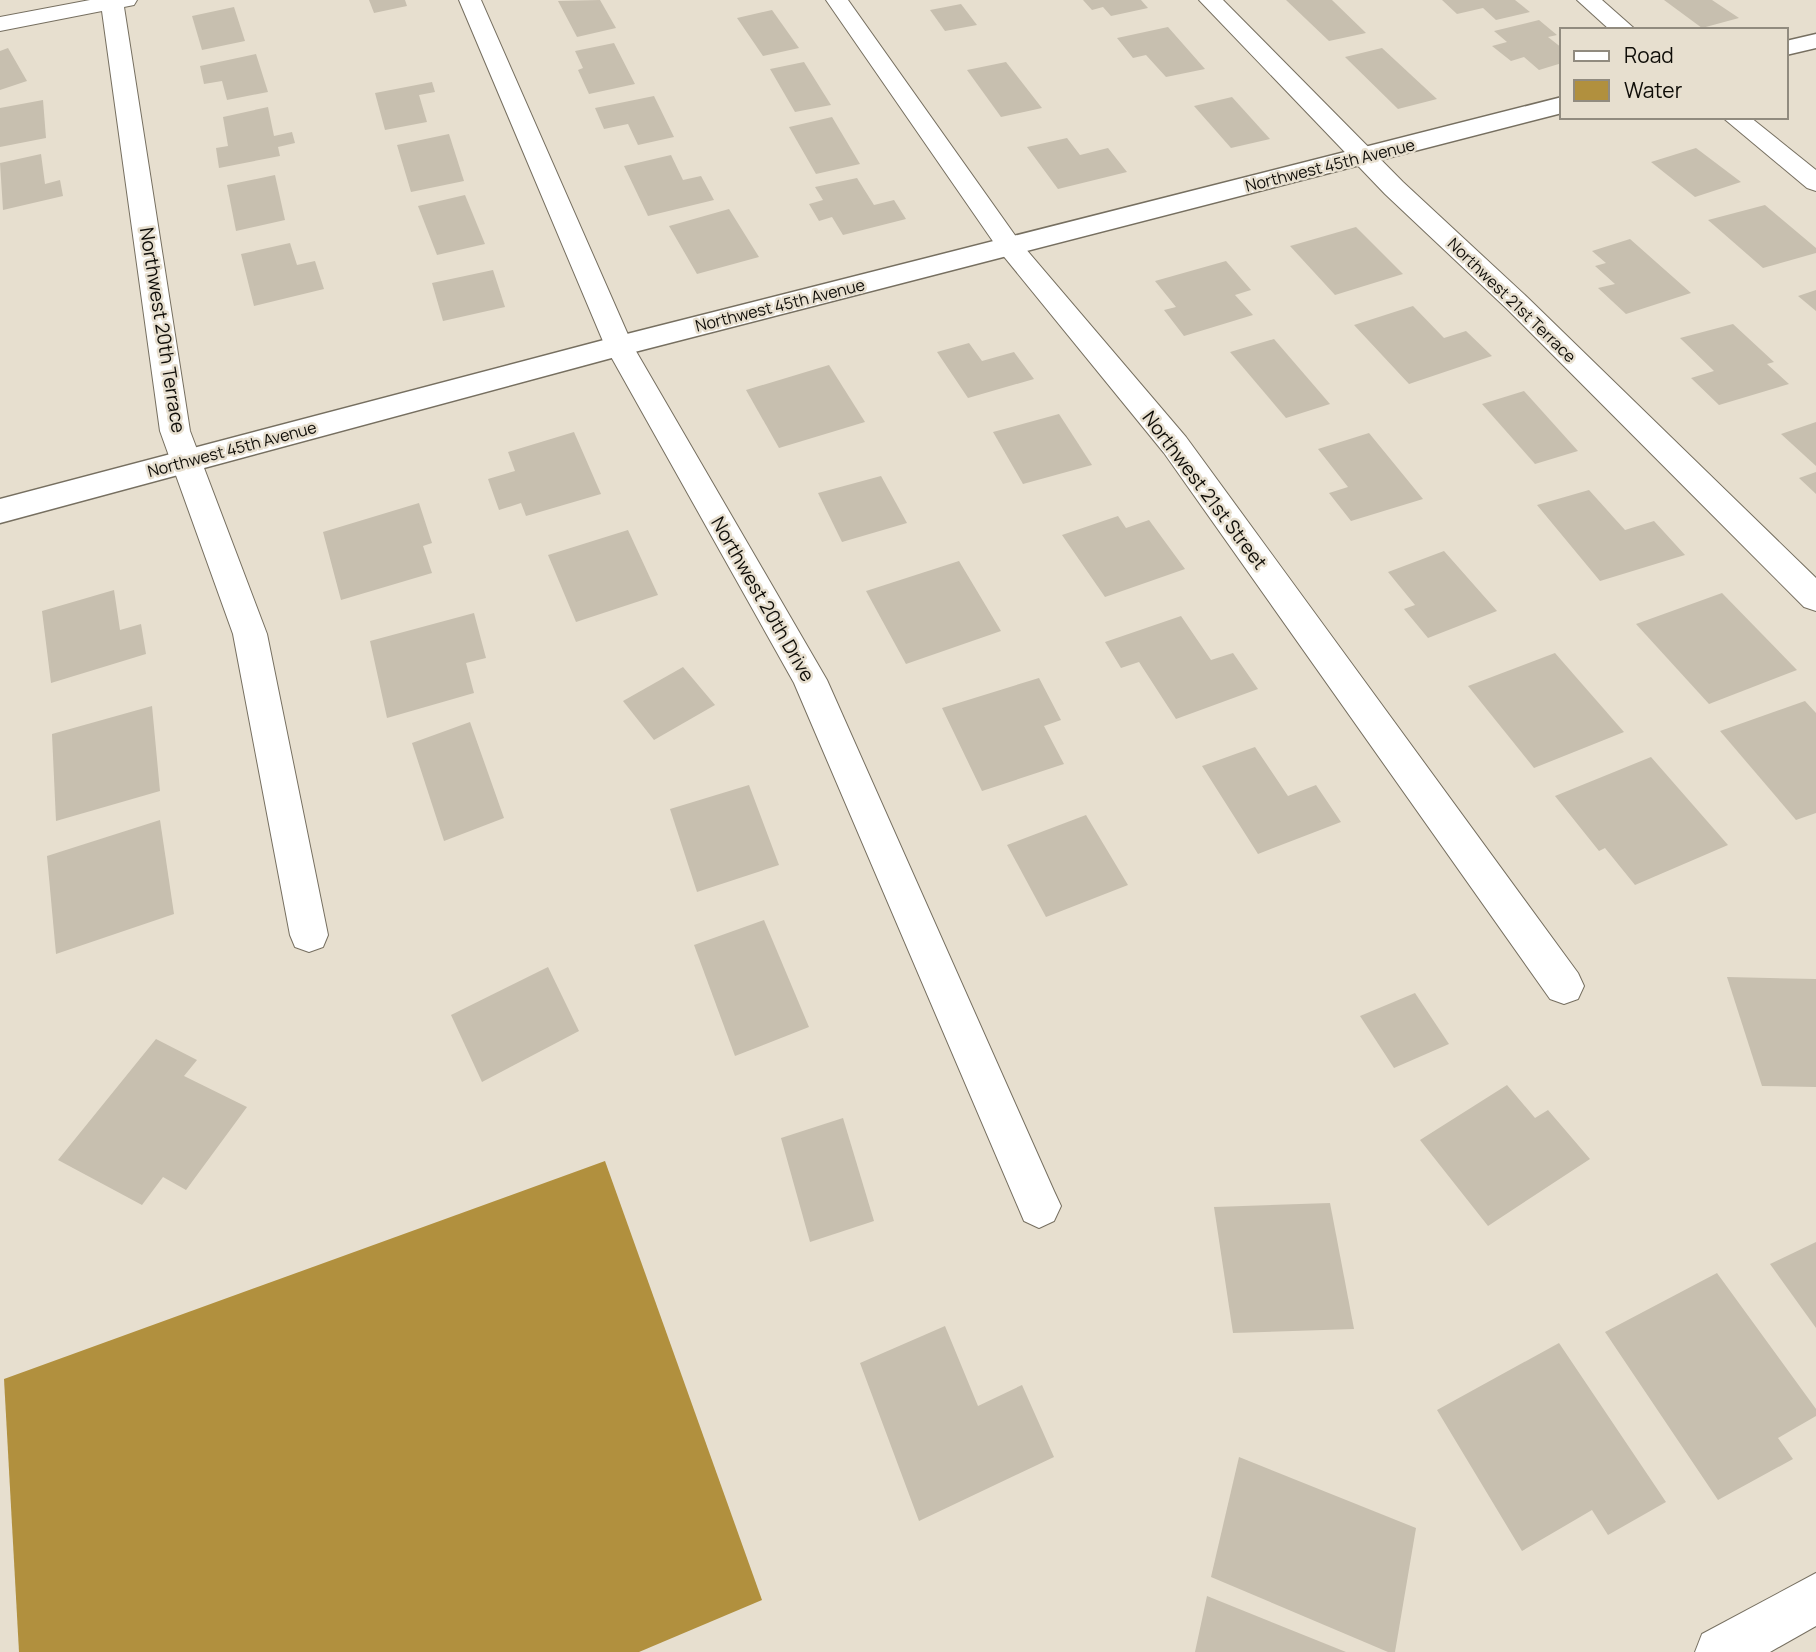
<svg xmlns="http://www.w3.org/2000/svg" width="1816" height="1652" font-family="Manrope,sans-serif">
<rect width="100%" height="100%" fill="#e7dfcf"/>
<polygon fill="#b1903e" points="605,1161 762,1600 639,1652 19,1652 4,1379"/>
<g fill="#c7bfaf">
<polygon points="369,0 405,0 407,6 374,13"/>
<polygon points="600,0 616,28 577,37 558,1"/>
<polygon points="1083,0 1141,0 1148,8 1111,16 1103,7 1092,10"/>
<polygon points="1286,0 1332,0 1366,33 1329,41"/>
<polygon points="1442,0 1515,0 1530,12 1496,20 1483,8 1457,14"/>
<polygon points="1664,0 1712,0 1739,18 1702,28"/>
<polygon points="961,4 977,25 945,31 930,10"/>
<polygon points="234,7 245,41 202,50 192,16"/>
<polygon points="772,10 799,48 763,56 737,18"/>
<polygon points="1539,20 1557,35 1548,37 1562,48 1562,63 1539,70 1524,57 1511,61 1492,46 1507,42 1494,31"/>
<polygon points="1168,27 1205,69 1166,77 1146,55 1133,58 1117,38"/>
<polygon points="614,43 635,84 589,94 578,70 583,68 575,51"/>
<polygon points="8,48 27,81 0,90 0,51"/>
<polygon points="1382,48 1437,99 1398,109 1345,57"/>
<polygon points="256,54 268,92 227,100 222,81 204,84 200,66"/>
<polygon points="804,62 831,105 795,112 770,69"/>
<polygon points="1006,62 1042,108 1001,117 967,70"/>
<polygon points="432,82 435,92 419,95 427,122 385,130 375,93"/>
<polygon points="654,96 674,137 638,145 628,124 604,129 595,108"/>
<polygon points="1232,97 1270,139 1231,148 1194,106"/>
<polygon points="43,100 46,138 0,147 0,108"/>
<polygon points="268,107 274,136 292,132 295,143 278,147 280,156 219,168 216,148 228,146 223,117"/>
<polygon points="832,117 860,164 816,174 789,127"/>
<polygon points="449,134 464,181 411,192 397,145"/>
<polygon points="1067,138 1080,155 1108,148 1127,172 1058,189 1027,147"/>
<polygon points="1696,148 1741,182 1695,197 1651,162"/>
<polygon points="41,154 45,184 60,180 63,196 3,210 0,163"/>
<polygon points="671,155 683,180 701,176 714,200 648,216 624,166"/>
<polygon points="275,175 285,220 236,231 227,185"/>
<polygon points="857,178 874,205 894,200 906,219 843,235 832,217 819,221 809,204 823,200 815,187"/>
<polygon points="465,195 485,244 437,255 418,206"/>
<polygon points="1765,205 1816,248 1816,253 1763,268 1708,220"/>
<polygon points="729,209 759,257 697,274 669,226"/>
<polygon points="1356,227 1403,274 1335,295 1290,246"/>
<polygon points="1630,239 1691,293 1626,314 1598,288 1615,284 1595,266 1606,263 1592,251"/>
<polygon points="290,243 297,265 315,261 324,289 254,306 241,254"/>
<polygon points="1226,261 1251,290 1235,295 1253,315 1184,336 1164,310 1176,307 1155,281"/>
<polygon points="493,270 505,307 443,321 432,283"/>
<polygon points="1816,290 1816,311 1798,296"/>
<polygon points="1413,306 1444,338 1466,331 1492,356 1409,384 1354,325"/>
<polygon points="1733,324 1774,362 1767,364 1789,384 1719,405 1691,378 1714,371 1680,338"/>
<polygon points="1274,339 1330,404 1286,418 1230,352"/>
<polygon points="969,343 982,361 1014,352 1034,379 968,398 937,352"/>
<polygon points="829,365 865,422 779,448 746,390"/>
<polygon points="1524,391 1578,451 1535,464 1482,404"/>
<polygon points="1059,414 1092,465 1023,484 993,432"/>
<polygon points="1816,422 1816,466 1781,434"/>
<polygon points="574,432 601,494 526,516 521,503 499,510 488,479 515,471 508,452"/>
<polygon points="1369,433 1423,499 1351,521 1329,493 1348,487 1318,449"/>
<polygon points="1816,472 1816,494 1799,478"/>
<polygon points="881,476 907,523 842,542 818,493"/>
<polygon points="1589,490 1625,530 1654,521 1685,555 1600,581 1537,505"/>
<polygon points="419,503 432,543 423,546 432,573 341,600 323,532"/>
<polygon points="1118,516 1126,528 1149,520 1185,569 1105,597 1062,535"/>
<polygon points="628,530 658,595 576,622 548,555"/>
<polygon points="1444,551 1497,611 1428,638 1404,609 1415,605 1388,572"/>
<polygon points="959,561 1001,631 906,664 866,591"/>
<polygon points="114,590 120,630 141,624 146,654 51,683 42,611"/>
<polygon points="1722,593 1797,670 1709,704 1636,624"/>
<polygon points="474,613 486,658 466,663 474,693 387,718 370,641"/>
<polygon points="1181,616 1211,660 1233,653 1258,689 1176,719 1139,662 1121,668 1105,642"/>
<polygon points="1555,653 1624,732 1534,768 1468,686"/>
<polygon points="683,667 715,705 654,740 623,701"/>
<polygon points="1039,678 1061,720 1044,726 1064,764 982,791 942,708"/>
<polygon points="1805,701 1816,713 1816,813 1796,820 1720,731"/>
<polygon points="152,706 160,791 56,821 52,734"/>
<polygon points="470,722 504,818 444,841 412,743"/>
<polygon points="1255,747 1288,796 1316,785 1341,822 1258,854 1202,766"/>
<polygon points="1651,757 1728,845 1635,885 1605,848 1599,851 1555,796"/>
<polygon points="749,785 779,865 697,892 670,809"/>
<polygon points="1086,815 1128,885 1046,917 1007,845"/>
<polygon points="160,820 174,914 56,954 47,856"/>
<polygon points="764,920 809,1027 735,1056 694,945"/>
<polygon points="548,967 579,1031 482,1082 451,1015"/>
<polygon points="1727,977 1816,979 1816,1087 1762,1086"/>
<polygon points="1415,993 1449,1044 1394,1068 1360,1016"/>
<polygon points="156,1039 197,1060 184,1076 247,1107 186,1190 163,1177 142,1205 58,1160"/>
<polygon points="1507,1085 1535,1118 1548,1110 1590,1159 1488,1226 1420,1140"/>
<polygon points="843,1118 874,1221 810,1242 781,1138"/>
<polygon points="1330,1203 1354,1329 1233,1333 1214,1207"/>
<polygon points="1816,1242 1816,1328 1770,1264"/>
<polygon points="1717,1273 1816,1409 1816,1416 1778,1438 1793,1459 1718,1500 1605,1332"/>
<polygon points="945,1326 978,1406 1022,1385 1054,1457 919,1521 860,1363"/>
<polygon points="1559,1343 1666,1502 1608,1535 1592,1510 1522,1551 1437,1410"/>
<polygon points="1239,1457 1416,1528 1395,1652 1388,1652 1211,1577"/>
<polygon points="1207,1596 1346,1652 1195,1652"/>
</g>
<g fill="none" stroke-linecap="round" stroke-linejoin="round">
<defs>
<g id="street">
<polygon points="90,0 137,0 134,5 124,7 190,431 267,634 328,935 323,947 309,952 295,947 290,935 233,634 160,431 102,11 0,31 0,17"/>
<polygon points="459,0 481,0 633,346 827,680 1054,1191 1061,1206 1054,1221 1039,1228 1024,1221 794,683 605,346"/>
<polygon points="826,0 848,0 1019,241 1186,437 1578,973 1584,986 1578,999 1564,1004 1550,999 1164,453 1001,253"/>
<polygon points="1199,0 1223,0 1403,182 1527,297 1816,578 1816,611 1804,607 1507,309 1385,194"/>
<polygon points="1577,0 1602,0 1636,30 1610,30"/>
<polygon points="1722,117 1750,117 1816,170 1816,191 1807,188"/>
<polygon points="1816,1573 1816,1626 1770,1652 1695,1652 1702,1634"/>
</g>
<g id="secondary">
<polygon points="1816,34 1816,48 1786,55 1786,41"/>
<polygon points="1562,97 1562,113 619,356 0,523 0,499 619,336"/>
</g>
</defs>
<use href="#street" stroke="#766f60" stroke-width="2"/>
<use href="#secondary" stroke="#766f60" stroke-width="3"/>
<use href="#street" fill="#fff" fill-rule="evenodd"/>
<use href="#secondary" fill="#fff" fill-rule="evenodd"/>
</g>
<g text-anchor="middle" stroke-width="5" stroke-linejoin="round" paint-order="stroke">
<g font-size="16" fill="#0f0d08" stroke="#e7dfcf">
<text transform="translate(1330 165) rotate(-14)" y="6">Northwest 45th Avenue</text>
<text transform="translate(1512 300) rotate(44)" y="6">Northwest 21st Terrace</text>
<text transform="translate(780 305) rotate(-14)" y="6">Northwest 45th Avenue</text>
<text transform="translate(232 449) rotate(-15)" y="6">Northwest 45th Avenue</text>
</g>
<g font-size="19" fill="#0f0d08" stroke="#e7dfcf">
<text transform="translate(163 330) rotate(81)" y="7">Northwest 20th Terrace</text>
<text transform="translate(1205 490) rotate(53)" y="7">Northwest 21st Street</text>
<text transform="translate(763 599) rotate(60)" y="7">Northwest 20th Drive</text>
</g>
</g>
<rect x="1560" y="28" width="228" height="91" fill="#e7dfcf" stroke="#918b7f" stroke-width="2"/>
<rect x="1574" y="51" width="35" height="10" fill="#ffffff" stroke="#918b7f" stroke-width="2"/>
<text x="1624" y="63" font-size="21" fill="#0f0d08">Road</text>
<rect x="1574" y="80" width="35" height="21" fill="#b1903e" stroke="#918b7f" stroke-width="2"/>
<text x="1624" y="98" font-size="21" fill="#0f0d08">Water</text>
</svg>
